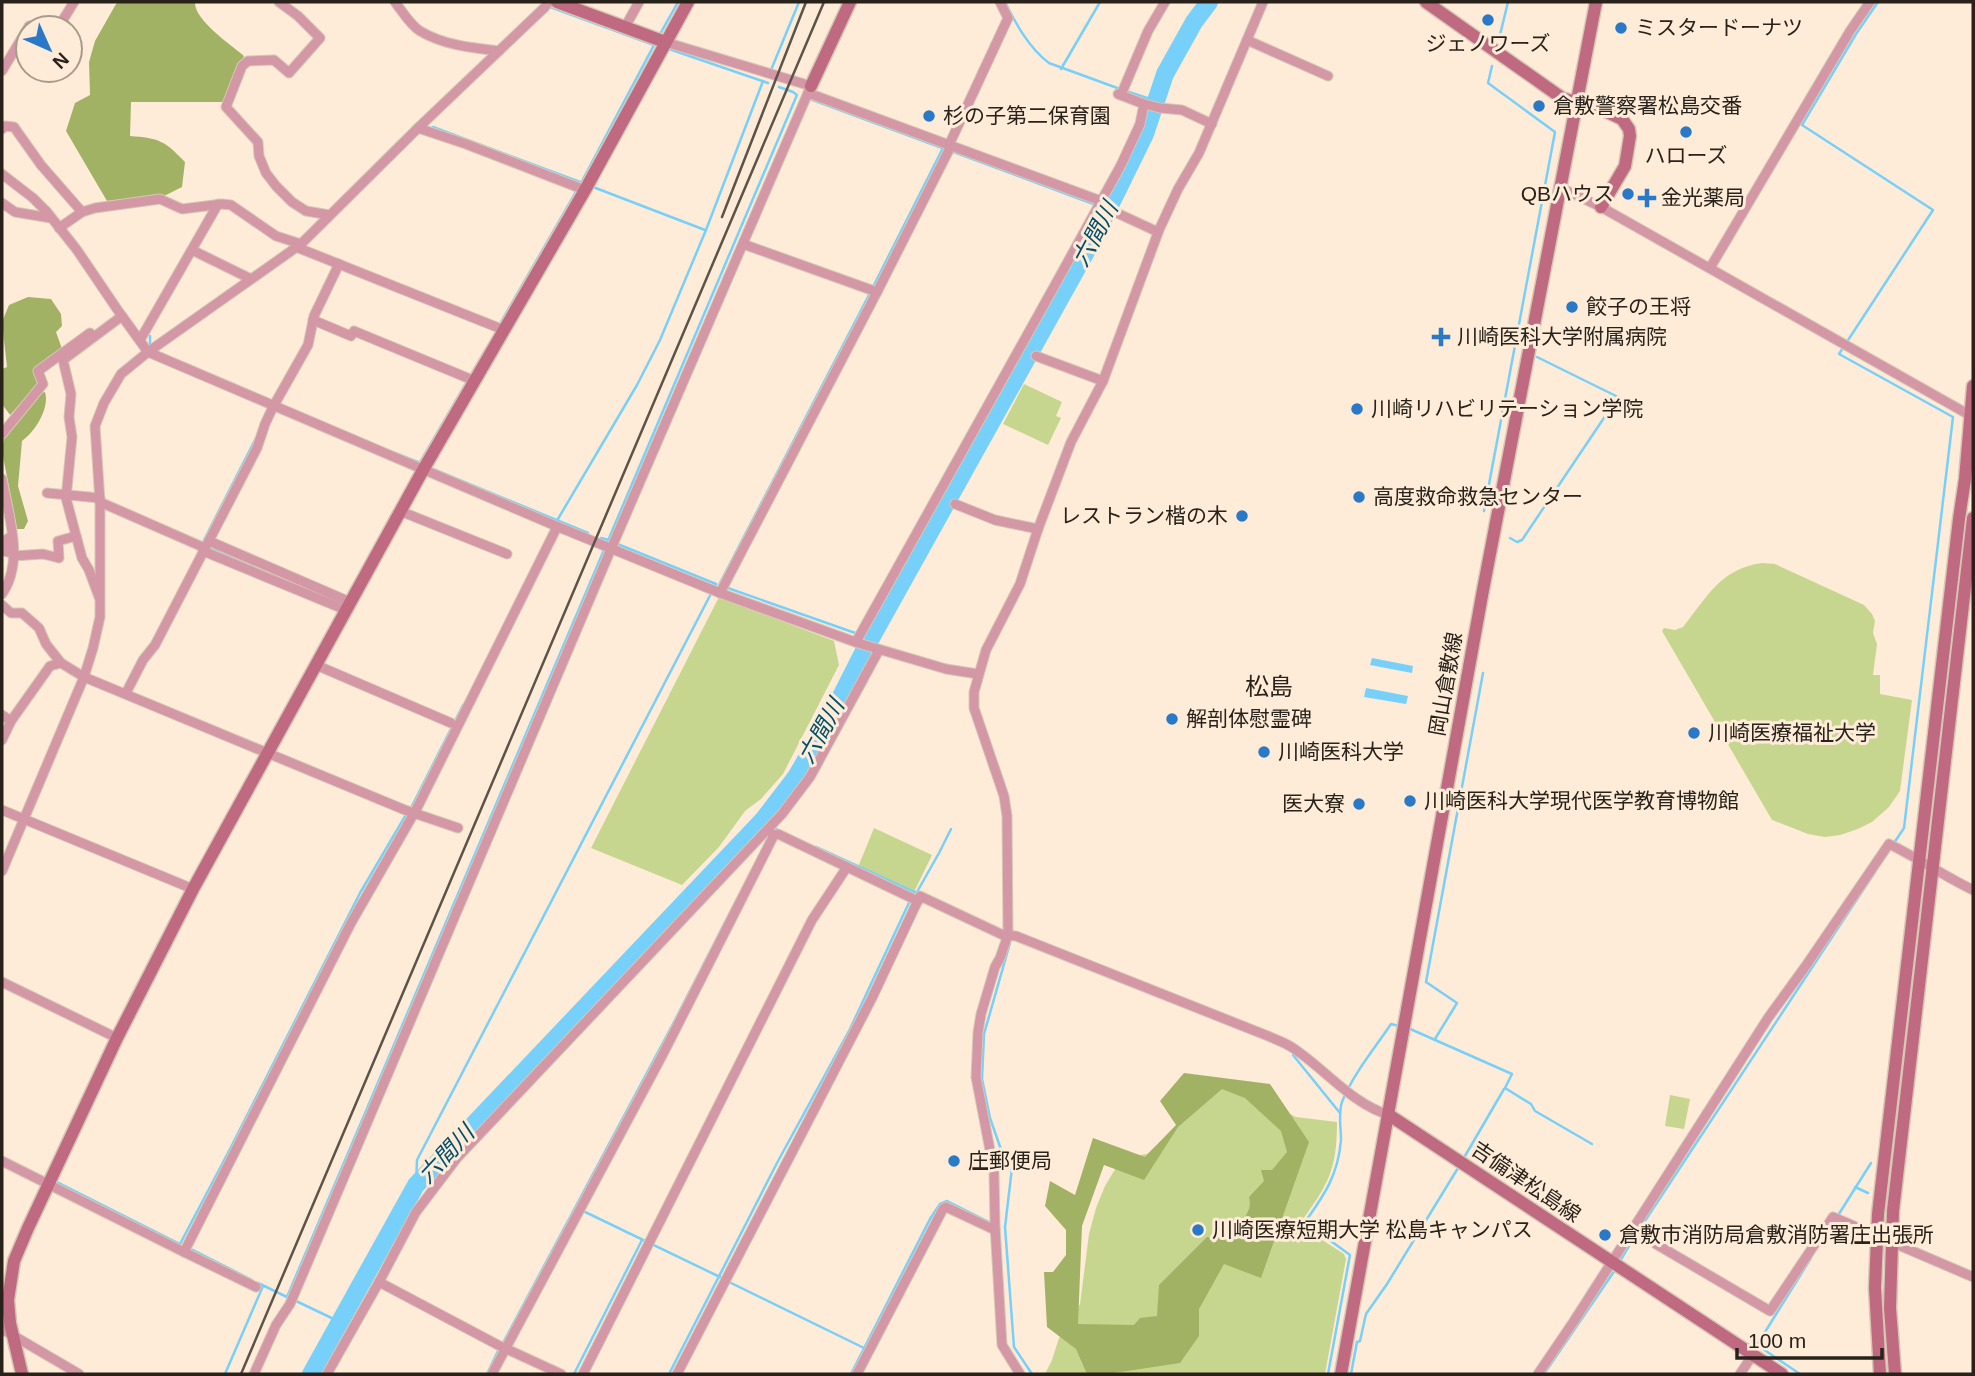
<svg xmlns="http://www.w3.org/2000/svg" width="1975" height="1376" font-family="Arial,'Noto Sans JP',sans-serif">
<rect width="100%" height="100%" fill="#feecd8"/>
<g fill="#c6d68f">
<polygon points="1024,384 1062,402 1056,416 1061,418 1048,445 1003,424"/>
<path d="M 1762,563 L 1775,564 L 1864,605 L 1872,614 L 1875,621 L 1873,633 L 1877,644 L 1873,675 L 1880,675 L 1880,694 L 1912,700 L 1900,791 L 1889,807 L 1872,822 L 1858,829 L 1840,835 L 1825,837 L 1808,834 L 1772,820 L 1662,631 L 1664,628 L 1675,630 L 1683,627 C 1708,596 1720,569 1762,563 Z"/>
<polygon points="719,597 834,641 839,665 783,774 761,799 745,811 719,847 682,885 591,848"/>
<polygon points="874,828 932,855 914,892 858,867"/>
<path d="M 1225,1082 L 1296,1117 L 1337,1122 C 1337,1173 1327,1185 1299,1225 L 1344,1254 L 1346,1259 L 1325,1374 L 1045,1374 L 1052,1360 L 1059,1338 L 1076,1312 L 1080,1304 L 1089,1234 L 1096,1208 L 1105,1186 L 1117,1166 L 1133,1156 L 1147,1154 Z"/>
<polygon points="1670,1095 1690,1099 1684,1129 1665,1126"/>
</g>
<g fill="#a1b264" fill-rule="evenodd">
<path d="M 119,2 L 195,2 C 194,20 230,44 244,56 L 224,102 L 131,102 L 130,136 C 159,138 165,141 185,162 L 182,187 L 162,197 L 107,201 L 66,131 L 75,103 L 90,95 L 89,62 L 95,41 L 116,4 Z"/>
<polygon points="28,297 51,299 61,314 62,326 56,332 62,349 34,368 38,384 10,415 2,404 2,369 7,367 2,322 9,305"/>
<path d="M 45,392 C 50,408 35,432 22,441 L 18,486 L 28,521 L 24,529 L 17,529 L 2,451 L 4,437 L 40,393 Z"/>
<path d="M 1184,1073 L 1270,1084 L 1309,1142 L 1261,1278 L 1224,1264 L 1199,1309 L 1199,1336 L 1180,1363 L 1107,1374 L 1087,1374 L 1076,1349 L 1047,1327 L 1044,1272 L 1053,1272 L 1066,1255 L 1066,1230 L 1045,1206 L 1050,1181 L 1075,1195 L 1093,1138 L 1145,1157 L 1176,1125 L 1160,1101 ZM 1222,1089 L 1245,1098 L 1281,1131 L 1287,1152 L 1272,1170 L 1261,1170 L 1264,1181 L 1249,1197 C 1254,1215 1236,1226 1224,1238 L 1207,1237 L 1159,1285 L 1157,1316 L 1140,1318 L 1134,1325 L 1078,1324 L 1082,1226 L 1104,1165 L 1144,1180 L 1178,1127 Z"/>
</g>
<g fill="#77d0fa">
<polygon points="1372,658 1413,666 1412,673 1370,665"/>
<polygon points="1366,688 1408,696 1406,704 1364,697"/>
</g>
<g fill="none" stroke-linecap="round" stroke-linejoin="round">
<g stroke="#77d0fa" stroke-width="2.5">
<path d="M 1005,2 C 1016,24 1029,48 1049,63 L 1120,89"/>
<polyline points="1878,2 1856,34 1802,125 1933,210 1839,354 1953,417 1904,828 1894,843"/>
<polyline points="660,34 678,2"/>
<polyline points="1499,39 1508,2"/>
<polyline points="669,49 768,83"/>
<polyline points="1061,69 1100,2"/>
<polyline points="771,70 799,2"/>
<polyline points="1126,91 1156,101"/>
<polyline points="810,99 945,149"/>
<polyline points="433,127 580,182"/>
<polyline points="951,151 1096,205"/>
<polyline points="593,187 705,230"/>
<polyline points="873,287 944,146"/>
<polyline points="501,322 581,183 654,45 550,7"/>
<polyline points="150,345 150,336"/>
<polyline points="395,453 418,462"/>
<polyline points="419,464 486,349"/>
<polyline points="433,469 588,533"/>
<polyline points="1484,511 1555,132 1488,83 1492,66"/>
<polyline points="555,524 637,385 660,340 706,230 763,81"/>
<polyline points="601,538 609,540"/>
<polyline points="1510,538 1517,542 1522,540 1618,397 1537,357"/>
<polyline points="607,543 797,95 793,92 779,87"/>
<polyline points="615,543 716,584"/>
<polyline points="202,544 256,438"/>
<polyline points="208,547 334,600"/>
<polyline points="719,585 870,293"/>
<polyline points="725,587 858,634"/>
<polyline points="411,808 463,705"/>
<polyline points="762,821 767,826 778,830"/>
<polyline points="816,847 914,892 917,892 939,853 951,829"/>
<polyline points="1010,943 984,1034 982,1079 990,1118 1005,1161 1012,1168 1005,1227 1014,1347 1032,1374"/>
<polyline points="130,999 175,912"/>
<polyline points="1408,1028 1512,1074 1505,1088 1531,1104 1535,1111 1592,1144"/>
<polyline points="1435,1039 1457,1003 1426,982 1483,673"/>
<polyline points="1293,1055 1340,1113"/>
<polyline points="1465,1156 1504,1089"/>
<polyline points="49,1178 46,1176 52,1163"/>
<polyline points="55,1181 180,1244"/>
<polyline points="416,1185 417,1160 716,584"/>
<polyline points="1855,1187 1868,1193"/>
<polyline points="581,1210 720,1277"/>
<polyline points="1837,1217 1871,1163"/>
<polyline points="180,1244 229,1151 360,893 407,813"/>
<polyline points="189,1248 252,1280"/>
<polyline points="1620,1261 1635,1236 1875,872"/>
<polyline points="729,1282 864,1348"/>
<polyline points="258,1283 287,1297"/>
<polyline points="287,1297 604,550"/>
<polyline points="296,1301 340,1322"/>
<polyline points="503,1343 674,1022 738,897"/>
<polyline points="225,1374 263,1286"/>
<polyline points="487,1374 499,1349"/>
<polyline points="574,1374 642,1240"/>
<polyline points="669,1374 777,1163 850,1029 914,892"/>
<polyline points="851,1374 930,1219 940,1204 947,1201 991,1223"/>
<path d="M 1328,1374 L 1350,1255 L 1305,1222 C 1325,1194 1338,1175 1341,1140 C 1341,1127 1338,1114 1342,1102 C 1353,1074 1375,1048 1391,1024 L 1399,1026"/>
<polyline points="1351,1374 1357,1342 1360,1341 1366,1314 1387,1284 1458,1168"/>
<polyline points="1544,1374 1615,1270"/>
<polyline points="1800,1374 1757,1345 1811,1258"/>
</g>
<polyline stroke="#77d0fa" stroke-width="18" points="311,1374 416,1185 763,820 796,777 828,722 866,647 1096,234 1145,134 1165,74 1194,22 1209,2"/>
<defs>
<g id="street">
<polyline points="279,2 298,16 320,38 289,73 274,60 248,61 242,66 226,107 258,142 259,156 266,173 276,186 292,202 306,211 330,215"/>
<path d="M 395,2 C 402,11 410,25 420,31 C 443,45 472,48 499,51"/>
<polyline points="625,27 639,2"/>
<polyline points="58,28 74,2"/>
<polyline points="1247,40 1328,76"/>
<polyline points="2,71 29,26 43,28"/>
<polyline points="808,93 1101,201"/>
<polyline points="1118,94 1144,104 1160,108 1182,110 1212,124"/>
<polyline points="1121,95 1148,31 1165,2"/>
<polyline points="418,128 466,144 585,190"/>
<polyline points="2,129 5,126 14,127 41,165 82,212"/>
<polyline points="949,145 1008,18 1000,2"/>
<polyline points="2,174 33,198 47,212 77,250 119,312 148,352 556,526 720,593 858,643 946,669 978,674"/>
<polyline points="1561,188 1601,207 1973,417"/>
<polyline points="2,203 15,212 51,218"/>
<polyline points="1117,213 1158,232"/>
<polyline points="59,228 82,212 95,208 160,199 182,209 222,204 231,205 276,236 301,244"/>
<polyline points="743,244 877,292"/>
<polyline points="296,247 504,330"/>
<polyline points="192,250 251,279"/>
<polyline points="1710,268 1850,31 1870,2"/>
<polyline points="313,320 351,336 354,331 475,381"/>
<polyline points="140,340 218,204"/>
<polyline points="1036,356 1103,381"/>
<polyline points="2,434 43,384 38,371 90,333"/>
<path d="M 2,479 C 8,514 25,561 2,594"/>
<polyline points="47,493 100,498"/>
<polyline points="100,502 205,548"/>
<polyline points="955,504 995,520 1038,529"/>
<polyline points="400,511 507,554"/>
<polyline points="209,541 350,602"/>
<polyline points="2,550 7,552 7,539 10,537"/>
<polyline points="203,551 346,610"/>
<polyline points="13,556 43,554 59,558 58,541 76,536"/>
<polyline points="720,593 877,292 951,146"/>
<polyline points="99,597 89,570 82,558 66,498 72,437 69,417 71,394 63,360 122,316"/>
<polyline points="2,605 11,613 22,613 39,628 46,644 61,663"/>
<polyline points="856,642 1060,276 1121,165 1140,124 1144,104"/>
<polyline points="316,665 451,723"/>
<polyline points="126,693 143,660 155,645 257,448 265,424 273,407 308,345 314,316 339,264"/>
<polyline points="2,715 11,721"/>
<polyline points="2,740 11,721 50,666 61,663 84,677 405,810 458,828"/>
<polyline points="2,810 193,889"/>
<polyline points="771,833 774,835 778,834 918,901"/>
<polyline points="2,871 84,677 93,648 100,617 100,502 95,426 104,403 121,374 148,352 301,244 418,128 545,7 549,2"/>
<polyline points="2,982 117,1038"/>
<polyline points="2,1161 184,1252 351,923 417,808 557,527"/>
<polyline points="1632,1230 1770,1311 1833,1217 1973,1277"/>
<polyline points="184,1252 256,1287"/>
<polyline points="379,1282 498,1345 561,1374"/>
<polyline points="2,1329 79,1374"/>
<polyline points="254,1374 276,1325 290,1304 611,549 811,86 665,42"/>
<polyline points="327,1374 379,1282 416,1212 457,1158 782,814 810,777 879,650"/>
<polyline points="492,1374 663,1054 774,835"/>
<polyline points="583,1374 812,920 847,867"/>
<path d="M 677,1374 L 872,998 L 920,896 L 1003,935 L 1016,936 L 1268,1036 C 1277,1040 1286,1043 1293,1048 C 1325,1069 1352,1104 1389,1115"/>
<polyline points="857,1374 943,1209 946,1207 995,1230"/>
<polyline points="1020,1374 1002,1345 995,1226 994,1171 976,1077 978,1032 981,1014 995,967 1000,958 1008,935 1007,816 1004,796 974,708 974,692 986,650 1020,584 1038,529 1071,442 1103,381 1159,230 1178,189 1199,153 1263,2"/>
<path d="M 1538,1374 L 1574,1321 L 1768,1018 L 1805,967 L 1889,844 C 1918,858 1944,876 1973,890"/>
<polyline points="1740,1374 1752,1356"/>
</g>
<g id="secondary">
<polyline points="557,2 665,42"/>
<polyline points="1426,2 1562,98 1605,111 1622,119 1629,129 1630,136 1625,166 1601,207"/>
<polyline points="811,86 850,2"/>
<polyline points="1389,1115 1782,1374"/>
<polyline points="22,1374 10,1323 8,1300 14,1261 28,1228 117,1038 193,889 423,470 585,190 688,2"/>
<polyline points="1341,1374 1483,590 1596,2"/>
<polyline points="1880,1374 1875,1288 1878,1214 1959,519 1965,479 1973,386"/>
<polyline points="1895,1374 1890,1308 1893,1211 1973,518"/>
</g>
</defs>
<use href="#street" stroke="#d7c8b6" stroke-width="11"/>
<use href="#secondary" stroke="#d7c8b6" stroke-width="15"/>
<use href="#street" stroke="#d397a5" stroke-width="9"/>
<use href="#secondary" stroke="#c06a81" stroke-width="12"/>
<g stroke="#5c5349" stroke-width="2.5">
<polyline points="722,217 806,2"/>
<polyline points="241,1374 824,2"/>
</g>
</g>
<g fill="#2979c8" stroke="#feecd8" stroke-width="2.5">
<circle cx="1488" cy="20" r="7"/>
<circle cx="1621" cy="28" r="7"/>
<circle cx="1539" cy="106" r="7"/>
<circle cx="929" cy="116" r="7"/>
<circle cx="1686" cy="132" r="7"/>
<circle cx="1628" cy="194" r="7"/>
<path d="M1643.5 187.5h7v7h7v7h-7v7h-7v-7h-7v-7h7z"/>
<circle cx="1572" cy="307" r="7"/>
<path d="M1437.5 326.5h7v7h7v7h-7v7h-7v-7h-7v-7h7z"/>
<circle cx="1357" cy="409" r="7"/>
<circle cx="1359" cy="497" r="7"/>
<circle cx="1242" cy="516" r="7"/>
<circle cx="1172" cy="719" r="7"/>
<circle cx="1694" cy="733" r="7"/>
<circle cx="1264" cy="752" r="7"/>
<circle cx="1410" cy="801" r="7"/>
<circle cx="1359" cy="804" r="7"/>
<circle cx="954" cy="1161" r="7"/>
<circle cx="1198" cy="1230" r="7"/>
<circle cx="1605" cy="1235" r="7"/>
</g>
<g text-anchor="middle" stroke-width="6" stroke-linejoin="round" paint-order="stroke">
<g font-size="21" fill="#28221b" stroke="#feecd8" text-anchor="start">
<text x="1635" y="35">ミスタードーナツ</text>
<text x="1488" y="51" text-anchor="middle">ジェノワーズ</text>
<text x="1553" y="113">倉敷警察署松島交番</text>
<text x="943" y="123">杉の子第二保育園</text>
<text x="1686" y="163" text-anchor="middle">ハローズ</text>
<text x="1614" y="201" text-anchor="end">QBハウス</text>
<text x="1661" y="205">金光薬局</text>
<text x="1586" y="314">餃子の王将</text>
<text x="1457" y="344">川崎医科大学附属病院</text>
<text x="1371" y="416">川崎リハビリテーション学院</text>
<text x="1373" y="504">高度救命救急センター</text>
<text x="1228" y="523" text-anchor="end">レストラン楷の木</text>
<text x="1186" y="726">解剖体慰霊碑</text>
<text x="1708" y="740">川崎医療福祉大学</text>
<text x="1278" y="759">川崎医科大学</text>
<text x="1424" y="808">川崎医科大学現代医学教育博物館</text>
<text x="1345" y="811" text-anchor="end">医大寮</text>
<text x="968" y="1168">庄郵便局</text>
<text x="1212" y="1237">川崎医療短期大学 松島キャンパス</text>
<text x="1619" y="1242">倉敷市消防局倉敷消防署庄出張所</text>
</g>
<g font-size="21" fill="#28221b" stroke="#feecd8">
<text transform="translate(1446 684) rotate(-80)" y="7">岡山倉敷線</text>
<text transform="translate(1526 1182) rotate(34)" y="7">吉備津松島線</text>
</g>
<g font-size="23" font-style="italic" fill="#004f6b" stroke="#feecd8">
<text transform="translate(1095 234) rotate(-62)" y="8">六間川</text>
<text transform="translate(821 731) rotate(-61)" y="8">六間川</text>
<text transform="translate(446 1154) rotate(-47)" y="8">六間川</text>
</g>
<g font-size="24" fill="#28221b" stroke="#feecd8">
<text x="1269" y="695">松島</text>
</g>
</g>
<rect width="1975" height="1376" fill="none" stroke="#28221b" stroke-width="7"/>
<g transform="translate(49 49) rotate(135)"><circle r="33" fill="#feecd8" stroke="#a89b8c" stroke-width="2"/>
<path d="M0-5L12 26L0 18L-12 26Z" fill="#2979c8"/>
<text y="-10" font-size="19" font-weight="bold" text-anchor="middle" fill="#28221b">N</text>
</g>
<path d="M1737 1348v10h145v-10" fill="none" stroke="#28221b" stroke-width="3.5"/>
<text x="1748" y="1348" font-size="21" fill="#28221b" stroke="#feecd8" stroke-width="5" paint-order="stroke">100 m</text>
</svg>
